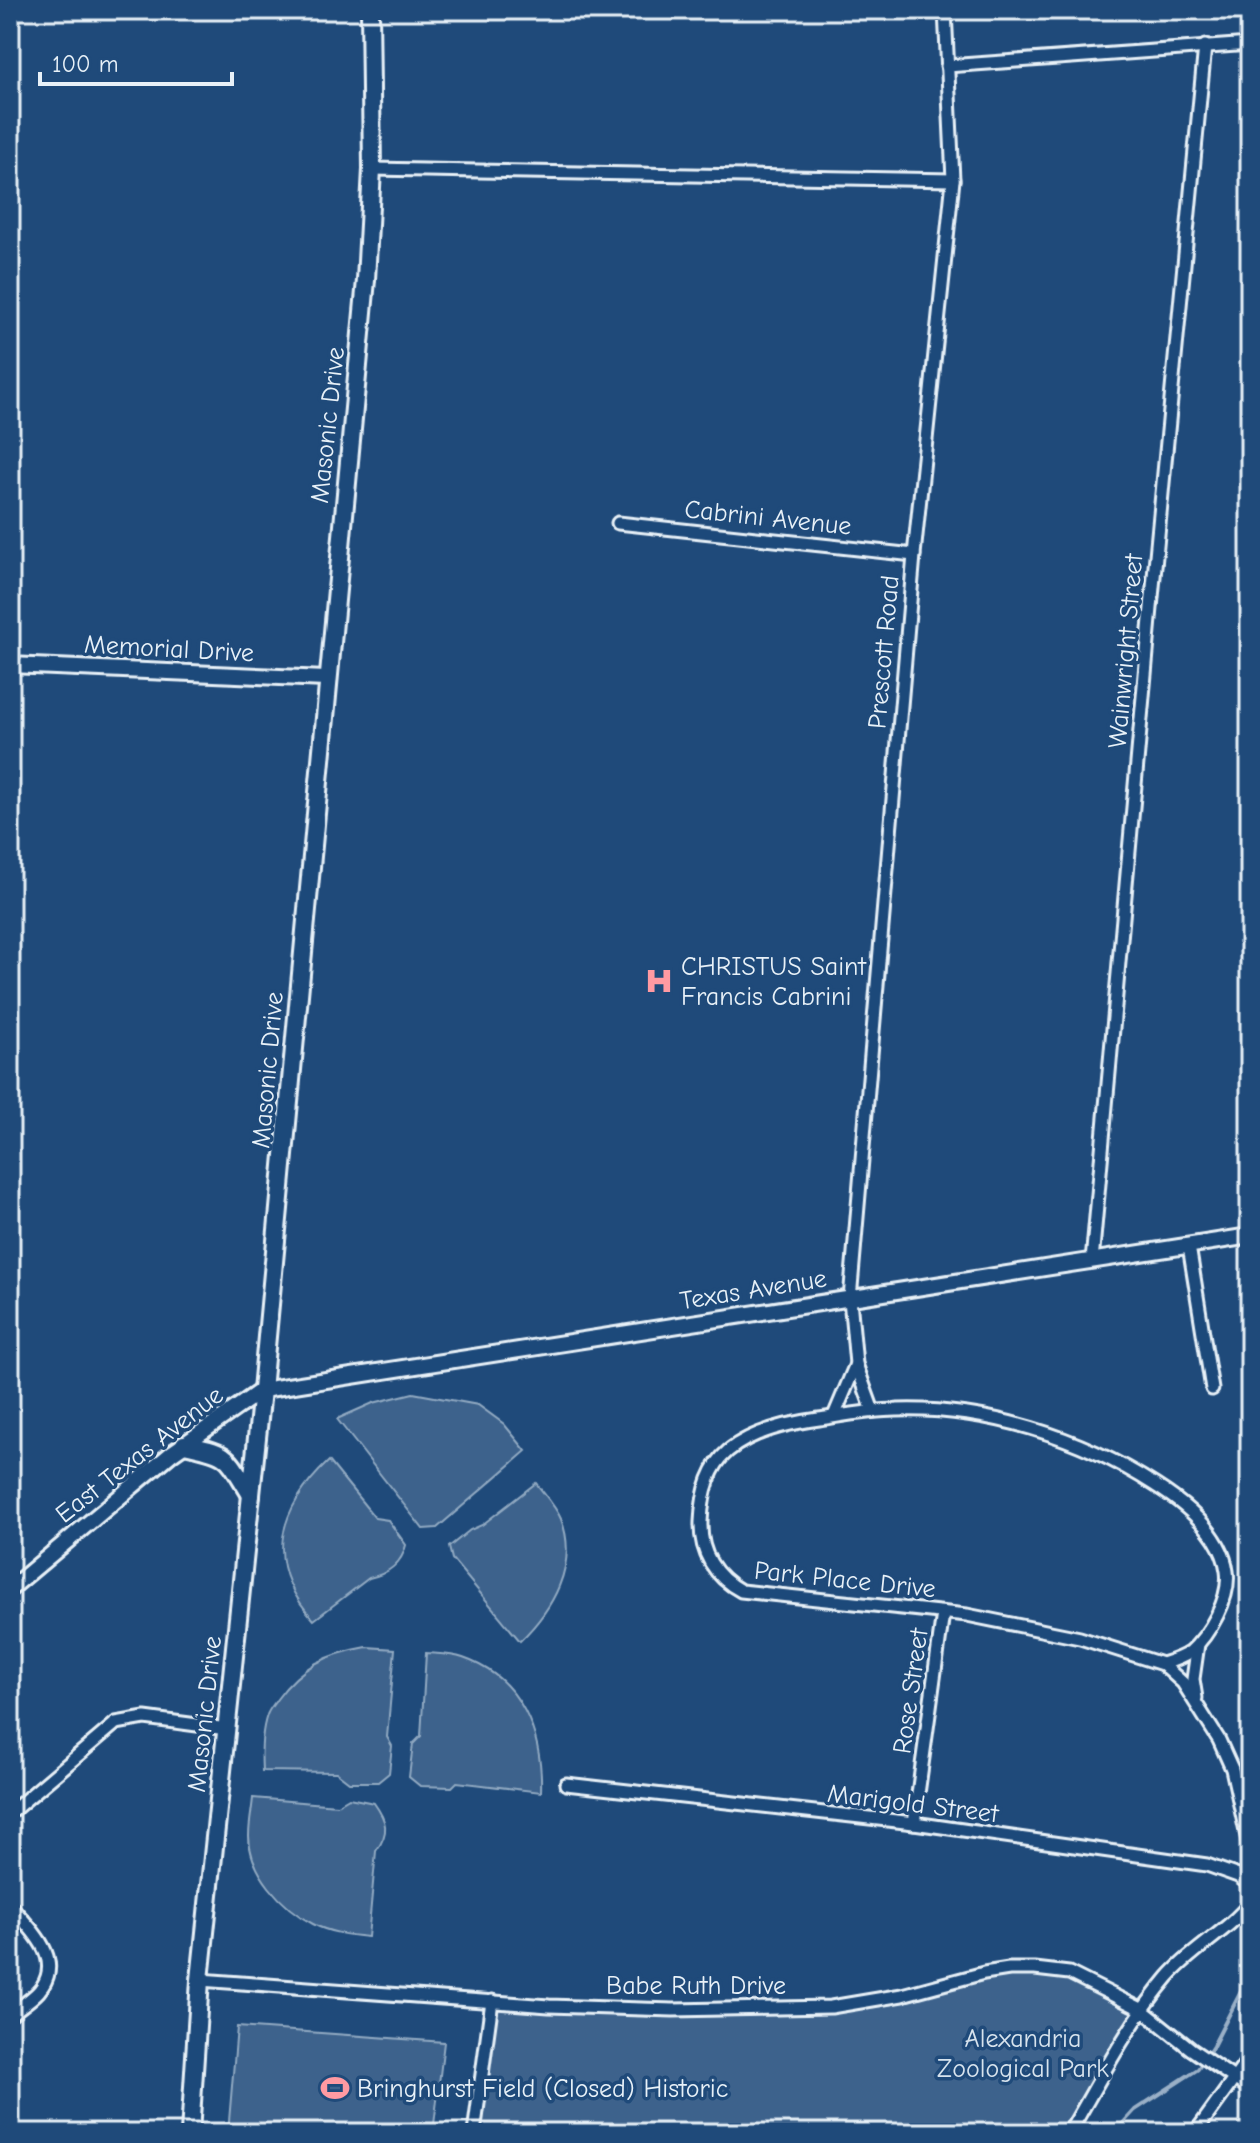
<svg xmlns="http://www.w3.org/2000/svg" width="1260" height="2143" font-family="'Comic Neue',sans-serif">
<rect width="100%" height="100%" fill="#1f4a7a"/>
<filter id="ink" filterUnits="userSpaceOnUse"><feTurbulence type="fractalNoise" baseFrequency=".0125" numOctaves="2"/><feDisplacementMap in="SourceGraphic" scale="16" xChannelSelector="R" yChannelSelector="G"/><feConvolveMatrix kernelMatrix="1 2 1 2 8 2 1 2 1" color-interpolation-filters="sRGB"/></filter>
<g filter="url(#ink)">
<g fill="#3c628c" stroke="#92aac2" stroke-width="2">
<polygon points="413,1393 478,1405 504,1424 526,1451 437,1528 423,1529 337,1419 373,1403"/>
<path d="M 329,1461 L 375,1518 L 388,1520 L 406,1545 C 402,1563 388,1574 369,1578 L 314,1620 C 263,1564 277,1510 329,1461 Z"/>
<path d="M 536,1483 C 544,1494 556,1507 561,1519 C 579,1565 552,1610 520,1641 L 452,1559 L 449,1547 L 470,1530 L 482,1525 Z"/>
<path d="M 367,1647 L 395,1649 L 387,1737 L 392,1746 L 389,1773 L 378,1782 L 349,1782 L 336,1772 L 262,1771 C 261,1753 261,1732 267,1715 C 269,1709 274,1704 277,1699 C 301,1666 327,1654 367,1647 Z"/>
<path d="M 426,1653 C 438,1654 452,1654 463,1658 C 522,1678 543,1735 541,1792 L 457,1782 L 452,1787 L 420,1786 L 409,1777 L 413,1744 L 421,1736 Z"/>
<path d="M 253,1798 L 337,1805 L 349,1798 L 374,1803 C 387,1821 390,1832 376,1851 L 368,1937 C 349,1935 330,1933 313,1924 C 282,1908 249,1872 249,1836 C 249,1823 252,1810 253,1798 Z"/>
<polygon points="1009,1970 1070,1974 1142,2017 1071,2133 475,2133 493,2002 830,2008"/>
<polygon points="237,2027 444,2042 433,2133 228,2133"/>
</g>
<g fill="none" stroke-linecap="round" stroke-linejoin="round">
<polyline stroke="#9ab0c7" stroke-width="4" points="1114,2133 1135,2110 1198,2069 1213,2046 1250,1974"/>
<defs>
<g id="street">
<polyline points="947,66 1250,44"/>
<polyline points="372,169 953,180"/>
<polyline points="618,523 914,555"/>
<polyline points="1189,1246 1212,1389"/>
<polyline points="1092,1261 1151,608 1205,46"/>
<polyline points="873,1411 856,1364 850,1299 914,555 953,180 945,10"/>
<polyline points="834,1416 856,1364"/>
<path d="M 1162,1664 C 1172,1661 1182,1658 1190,1652 C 1209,1635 1231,1598 1227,1571 C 1222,1534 1185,1504 1155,1485 C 1081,1437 986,1407 897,1410 C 871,1410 845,1415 819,1419 C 789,1423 752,1431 728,1451 C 708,1468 702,1497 701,1522 C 700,1553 715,1577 741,1591 L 967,1615 L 1080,1638 L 1162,1664 L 1183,1683 L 1219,1740 L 1232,1769 L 1250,1850"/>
<polyline points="1196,1698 1193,1679 1198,1644"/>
<polyline points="566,1784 914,1823 1207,1865 1238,1876 1250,1885"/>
<polyline points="10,1813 116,1723 145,1718 227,1729"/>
<polyline points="914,1823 943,1613"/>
<path d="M 10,1905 C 30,1929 66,1959 39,1991 C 31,2000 19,2007 10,2015"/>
<polyline points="200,1980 549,2006 673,2010 831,2007 902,1995 984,1973 1009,1969 1035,1969 1069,1973 1141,2009 1191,2049 1250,2089"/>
<polyline points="474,2133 492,2001"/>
<path d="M 1069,2133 C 1100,2080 1128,2024 1168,1977 C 1192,1949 1227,1932 1250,1903"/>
<polyline points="1195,2133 1250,2057"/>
</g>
<g id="secondary">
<polyline points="10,665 326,679"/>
<polyline points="10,1589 172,1453 262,1390 1250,1236"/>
</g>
<g id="primary">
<path d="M 184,1444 C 232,1454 226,1455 251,1495"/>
<polyline points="190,2133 200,1980 262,1390 366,280 372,169 370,10"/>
</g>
</defs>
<use href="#street" stroke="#e8f1f8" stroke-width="17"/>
<use href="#secondary" stroke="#e8f1f8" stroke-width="20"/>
<use href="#primary" stroke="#e8f1f8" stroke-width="22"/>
<use href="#street" stroke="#1f4a7a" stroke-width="11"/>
<use href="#secondary" stroke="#1f4a7a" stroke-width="14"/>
<use href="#primary" stroke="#1f4a7a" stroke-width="16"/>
</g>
</g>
<defs>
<symbol id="hospital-bare" viewBox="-9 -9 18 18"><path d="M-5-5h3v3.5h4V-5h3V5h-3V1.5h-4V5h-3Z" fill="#ff9aa2" stroke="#1f4a7a" stroke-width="2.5" paint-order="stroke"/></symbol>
<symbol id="stadium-bare" viewBox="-9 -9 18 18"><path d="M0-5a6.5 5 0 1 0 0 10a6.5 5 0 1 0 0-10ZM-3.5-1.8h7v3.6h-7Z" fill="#ff9aa2" stroke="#1f4a7a" stroke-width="2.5" paint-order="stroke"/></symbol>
</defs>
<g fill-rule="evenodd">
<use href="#hospital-bare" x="639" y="961" width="40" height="40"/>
<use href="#stadium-bare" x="315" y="2068" width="40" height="40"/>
</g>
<g text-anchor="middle" stroke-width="7" stroke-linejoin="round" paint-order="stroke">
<g font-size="26" fill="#e8f1f8" stroke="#1f4a7a">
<text transform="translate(327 425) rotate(-84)" y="9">Masonic Drive</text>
<text transform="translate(768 517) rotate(6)" y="9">Cabrini Avenue</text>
<text transform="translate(169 648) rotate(3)" y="9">Memorial Drive</text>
<text transform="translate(1125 651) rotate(-85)" y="9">Wainwright Street</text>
<text transform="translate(883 652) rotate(-85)" y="9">Prescott Road</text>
<text transform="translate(267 1070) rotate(-85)" y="9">Masonic Drive</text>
<text transform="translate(753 1289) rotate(-9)" y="9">Texas Avenue</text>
<text transform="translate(139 1454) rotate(-38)" y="9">East Texas Avenue</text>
<text transform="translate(845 1579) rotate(6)" y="9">Park Place Drive</text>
<text transform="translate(910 1691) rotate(-82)" y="9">Rose Street</text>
<text transform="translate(204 1714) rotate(-84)" y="9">Masonic Drive</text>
<text transform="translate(913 1803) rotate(7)" y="9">Marigold Street</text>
<text x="696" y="1994">Babe Ruth Drive</text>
</g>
<g font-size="26" fill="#e8f1f8" stroke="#1f4a7a" text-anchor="start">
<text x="681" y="975">CHRISTUS Saint<tspan x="681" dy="30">Francis Cabrini</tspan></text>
<text x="357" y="2097">Bringhurst Field (Closed) Historic</text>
</g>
<g font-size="26" fill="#d7e3ed" stroke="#1f4a7a">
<text x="1023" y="2047">Alexandria<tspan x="1023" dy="30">Zoological Park</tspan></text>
</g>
</g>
<rect width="1260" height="2143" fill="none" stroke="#1f4a7a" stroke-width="40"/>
<rect x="20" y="20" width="1220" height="2103" fill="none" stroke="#e8f1f8" stroke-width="3" filter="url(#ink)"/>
<path d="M40 72v12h192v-12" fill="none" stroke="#e8f1f8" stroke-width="4"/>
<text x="52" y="72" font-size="24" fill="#e8f1f8" stroke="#1f4a7a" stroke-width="6" paint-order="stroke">100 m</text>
</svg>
